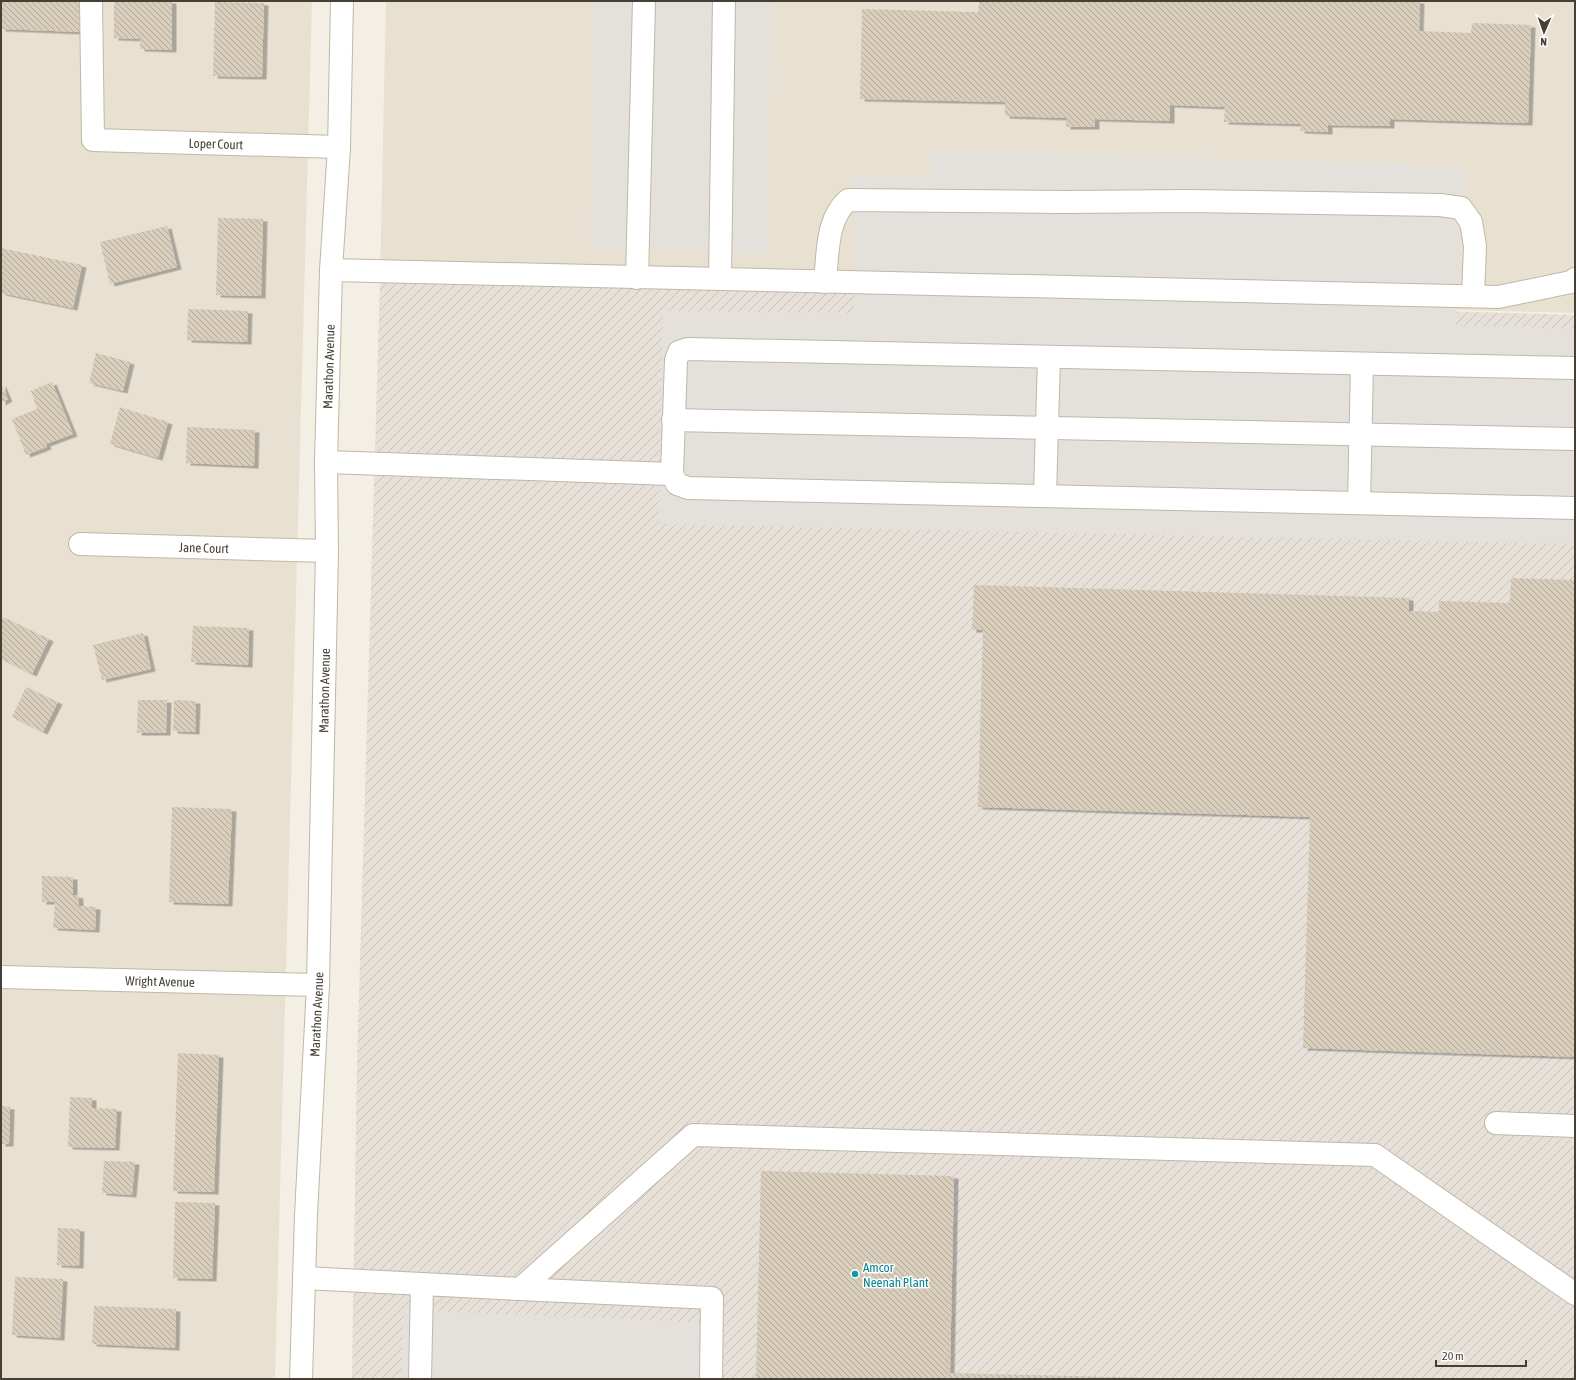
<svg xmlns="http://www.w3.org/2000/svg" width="1576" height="1380" font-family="'Asap Condensed',sans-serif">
<defs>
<pattern id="industrial-furrows" width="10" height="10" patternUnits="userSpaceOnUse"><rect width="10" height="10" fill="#e6e0d9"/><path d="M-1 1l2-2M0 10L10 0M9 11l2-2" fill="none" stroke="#c7c1bb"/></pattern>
<pattern id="building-back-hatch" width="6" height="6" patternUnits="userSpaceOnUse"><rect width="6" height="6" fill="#d9cebb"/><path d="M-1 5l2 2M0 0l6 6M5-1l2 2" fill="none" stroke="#b2a999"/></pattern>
<filter id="shadow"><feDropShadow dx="4.5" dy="2.5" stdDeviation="0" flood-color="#0004"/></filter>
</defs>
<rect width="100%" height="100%" fill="#f4efe4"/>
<g fill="#e8e1d2">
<polygon points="1,1 312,1 275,1379 1,1379"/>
<polygon points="386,1 1575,1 1575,313 380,280"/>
</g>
<polygon fill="url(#industrial-furrows)" points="380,280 1575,315 1575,1379 352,1379 357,1064"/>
<g fill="#e4e1dd">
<polygon points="594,1 771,1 767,253 590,247"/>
<polygon points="931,150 1464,166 1456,325 1575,329 1575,544 659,524 663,311 855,313 852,175 931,176"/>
<polygon points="404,1310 718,1323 716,1379 401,1379"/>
</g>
<g fill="url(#building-back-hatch)" filter="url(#shadow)">
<polygon points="1,1 80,1 80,32 1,29"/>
<polygon points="114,1 172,1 172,50 140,49 140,39 114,38"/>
<polygon points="979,1 1420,1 1419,31 1471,33 1472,23 1531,25 1528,123 1390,119 1390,126 1328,125 1328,132 1300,131 1301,124 1224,122 1225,107 1170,105 1170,121 1095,119 1095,127 1066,127 1066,118 1005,116 1005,102 860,99 862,9 978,12"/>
<polygon points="215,2 264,3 262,77 213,76"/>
<polygon points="218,218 263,219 261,296 216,295"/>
<polygon points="167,226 177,267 110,284 100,242"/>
<polygon points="1,248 82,265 73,308 1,293"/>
<polygon points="188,309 248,311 247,342 187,340"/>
<polygon points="96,353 130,362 123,391 89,383"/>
<polygon points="52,382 73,434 46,444 47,447 26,455 12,419 37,409 31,391"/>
<polygon points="1,383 8,399 1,403"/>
<polygon points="120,407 168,422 158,458 110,444"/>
<polygon points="187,427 255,430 254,466 186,463"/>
<polygon points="1511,578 1575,580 1575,1057 1303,1048 1310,817 978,807 983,630 972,630 974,585 1409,598 1409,611 1439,612 1439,601 1510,603"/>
<polygon points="3,617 49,639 32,674 1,659 1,622"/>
<polygon points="193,626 249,628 248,665 191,662"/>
<polygon points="143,633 151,669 102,680 93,645"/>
<polygon points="26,687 58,702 43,732 12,717"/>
<polygon points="138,700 167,700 166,733 137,733"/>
<polygon points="174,700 196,701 195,732 173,731"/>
<polygon points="172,807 232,809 228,904 169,902"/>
<polygon points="42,876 73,877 73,895 79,896 79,906 96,907 95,930 53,928 55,902 42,902"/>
<polygon points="178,1053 219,1055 214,1192 173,1191"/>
<polygon points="70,1097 92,1098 92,1108 117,1109 115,1148 68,1147"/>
<polygon points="1,1106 10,1107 9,1144 1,1144"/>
<polygon points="104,1161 135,1162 132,1195 102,1193"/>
<polygon points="761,1171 954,1176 950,1373 1156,1378 1156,1379 756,1379"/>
<polygon points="175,1202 215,1203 212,1279 173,1278"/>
<polygon points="58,1228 80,1229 79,1266 57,1265"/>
<polygon points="15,1277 63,1279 60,1338 12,1335"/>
<polygon points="94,1306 176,1309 175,1348 92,1344"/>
</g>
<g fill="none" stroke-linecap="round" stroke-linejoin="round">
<defs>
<g id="minor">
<path id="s1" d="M 91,1 L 93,140 L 339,147"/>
<polyline points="331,270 1498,297 1571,282 1575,279"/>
<polyline points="637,278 644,1"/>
<polyline points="720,279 724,1"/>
<path d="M 825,282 C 828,254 826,219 848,200 L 1064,202 L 1190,201 L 1440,205 L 1461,208 L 1471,222 L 1475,246 L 1473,296"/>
<polyline points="1575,368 688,349 679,352 676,360 672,474 677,484 688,488 1575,508"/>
<polyline points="673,420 1575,439"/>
<polyline points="326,462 672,474"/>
<polyline points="1045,496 1049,357"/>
<polyline points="1359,503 1362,364"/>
<path id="s2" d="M 80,544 L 327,551"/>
<path id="s3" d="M 1,977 L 318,985"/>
<polyline points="1496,1123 1575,1126"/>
<polyline points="304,1278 520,1289 693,1135 1375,1155 1575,1294"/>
<polyline points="520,1289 712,1298 711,1379"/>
<path id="s4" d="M 301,1379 L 306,1215 L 318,985 L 327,551 L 326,462 L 331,270 L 339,147 L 342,1"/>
<polyline points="420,1379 422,1284"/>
</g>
</defs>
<use href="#minor" stroke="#c0b7a6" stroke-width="24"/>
<use href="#minor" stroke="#fff" stroke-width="22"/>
</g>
<circle fill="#0f9aa8" stroke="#fff" stroke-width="1.5" cx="855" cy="1274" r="4"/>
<g text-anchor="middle" stroke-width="3" stroke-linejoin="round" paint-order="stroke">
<g font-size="13" fill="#463f33" stroke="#fff">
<text dy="5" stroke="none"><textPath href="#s1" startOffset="262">Loper Court</textPath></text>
<text dy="5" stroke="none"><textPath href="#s4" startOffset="1013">Marathon Avenue</textPath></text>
<text dy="5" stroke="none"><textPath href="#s2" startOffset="124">Jane Court</textPath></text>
<text dy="5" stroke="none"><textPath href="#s4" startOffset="689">Marathon Avenue</textPath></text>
<text dy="5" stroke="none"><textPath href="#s3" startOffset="159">Wright Avenue</textPath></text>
<text dy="5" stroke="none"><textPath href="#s4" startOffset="365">Marathon Avenue</textPath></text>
</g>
<g font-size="13" fill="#0d838f" stroke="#fff" text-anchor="start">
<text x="863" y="1272">Amcor<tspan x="863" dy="15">Neenah Plant</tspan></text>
</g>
</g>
<rect width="1576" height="1380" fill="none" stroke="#463f33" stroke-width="4"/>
<g transform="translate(1544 32) rotate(182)" stroke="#ffffff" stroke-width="3" paint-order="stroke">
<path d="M0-3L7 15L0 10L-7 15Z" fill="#463f33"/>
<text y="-6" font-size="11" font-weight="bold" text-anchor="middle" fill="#463f33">N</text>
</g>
<path d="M1436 1360v6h90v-6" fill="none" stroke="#463f33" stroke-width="2"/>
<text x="1442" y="1360" font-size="12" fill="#463f33" stroke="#ffffff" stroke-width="3" paint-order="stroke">20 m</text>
</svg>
